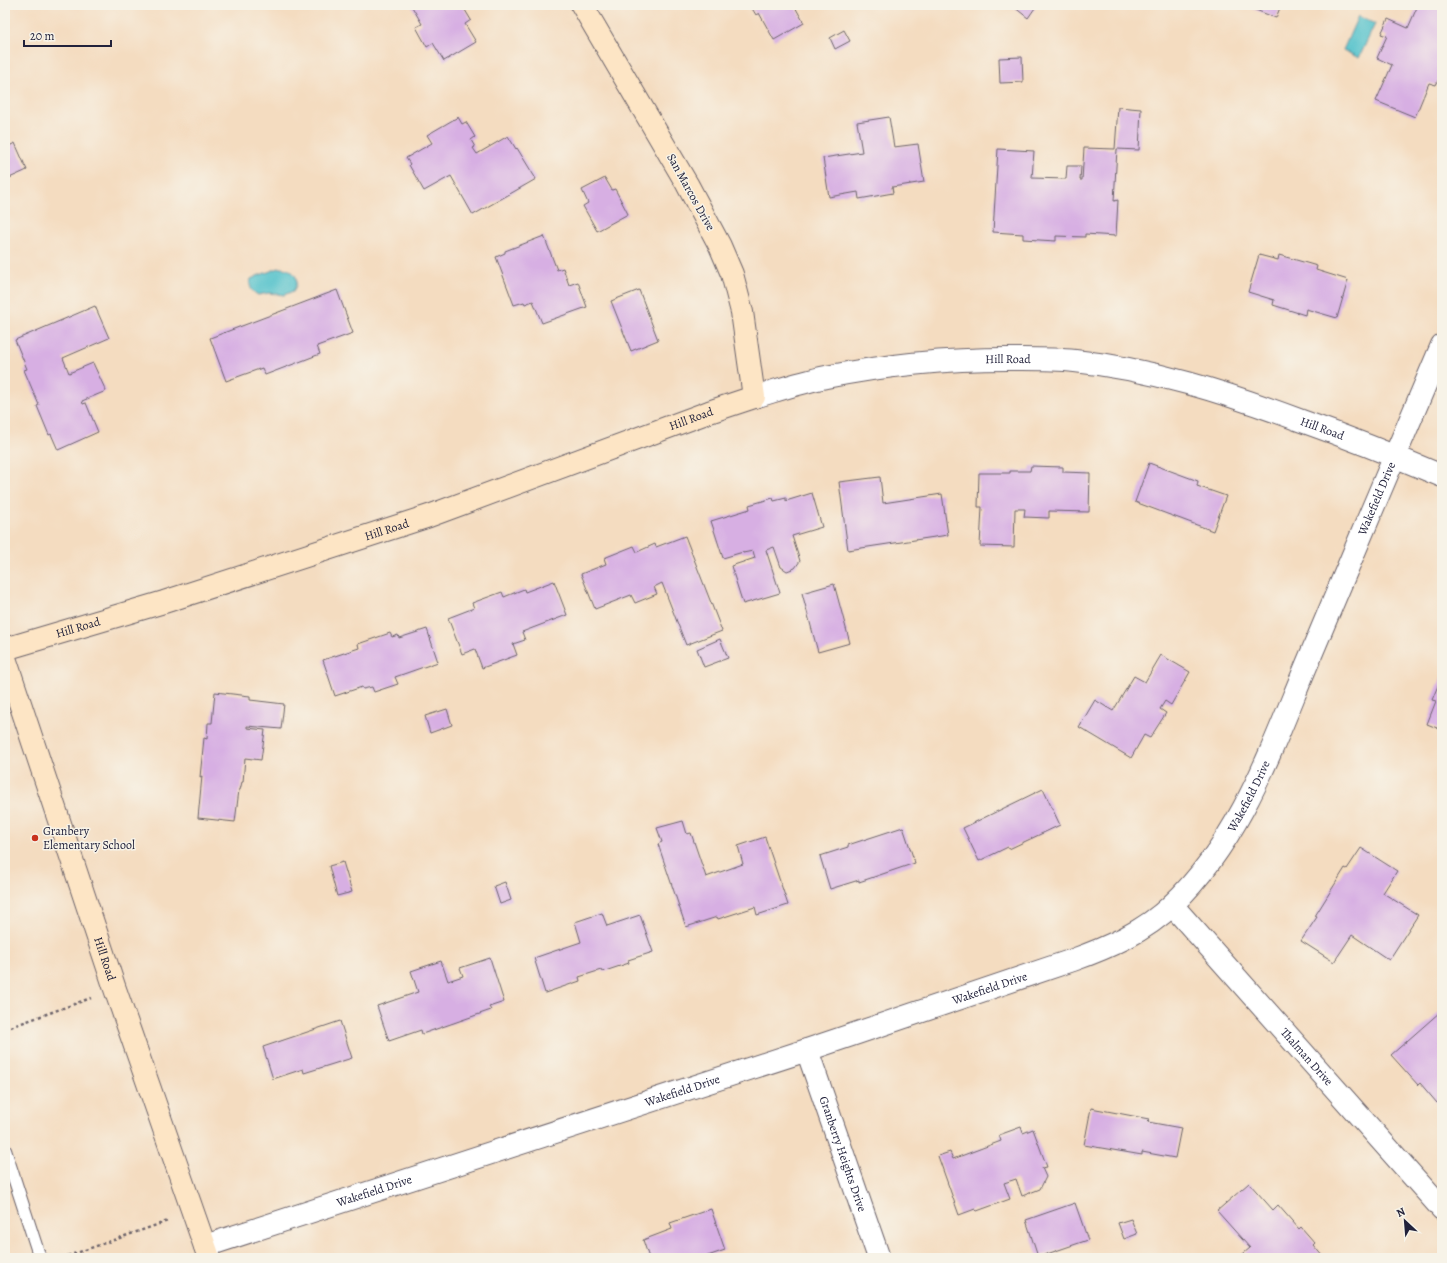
<svg xmlns="http://www.w3.org/2000/svg" width="1447" height="1263" font-family="Alegreya,serif">
<rect width="100%" height="100%" fill="#f7f3e8"/>
<filter id="ink" filterUnits="userSpaceOnUse"><feTurbulence type="fractalNoise" baseFrequency=".025" numOctaves="2"/><feDisplacementMap in="SourceGraphic" scale="8" xChannelSelector="R" yChannelSelector="G"/><feConvolveMatrix kernelMatrix="1 2 1 2 8 2 1 2 1" color-interpolation-filters="sRGB"/></filter>
<filter id="wash" filterUnits="userSpaceOnUse"><feTurbulence type="fractalNoise" baseFrequency=".012" numOctaves="4" result="noise"/><feDisplacementMap in="SourceGraphic" scale="16" xChannelSelector="R" yChannelSelector="G"/><feGaussianBlur stdDeviation="0.9" result="paint"/><feColorMatrix in="noise" values="0 0 0 0 0 0 0 0 0 0 0 0 0 0 0 0 0 1.4 0 .05"/><feComposite in="paint" operator="in"/></filter>
<g filter="url(#wash)">
<rect width="100%" height="100%" fill="#f4dcc0"/>
<g fill="#56c3cc" stroke="#3c7284">
<polygon points="1358,16 1375,24 1359,58 1343,50"/>
<path d="M 279,268 C 293,267 302,279 293,291 L 284,295 L 269,293 L 258,295 C 252,292 248,286 251,279 L 257,276 Z"/>
</g>
<g id="blocks">
<g fill="#d7afe3">
<polygon points="411,5 462,5 471,20 465,24 476,42 444,61 433,43 427,47 416,27 422,24"/>
<polygon points="750,5 794,5 804,23 774,40 759,13 756,15"/>
<polygon points="1015,5 1037,5 1028,18 1014,7"/>
<polygon points="1243,5 1281,5 1276,18"/>
<polygon points="1418,5 1442,5 1442,72 1436,85 1429,83 1415,117 1376,101 1392,65 1377,58 1387,36 1381,34 1388,19 1408,28"/>
<polygon points="844,30 850,41 835,49 830,38"/>
<polygon points="1022,57 1023,82 1000,83 999,58"/>
<polygon points="1118,107 1141,109 1139,150 1117,149 1114,201 1118,200 1116,236 1085,234 1085,237 1056,236 1056,241 1023,239 1023,234 993,232 998,149 1034,151 1032,178 1066,179 1067,166 1081,166 1080,180 1082,180 1084,148 1115,149"/>
<polygon points="458,117 462,124 466,122 475,137 471,140 475,147 473,148 477,154 508,136 516,149 517,148 536,179 473,215 451,176 424,191 409,165 410,164 406,158 432,143 427,135"/>
<polygon points="889,117 894,147 918,144 924,182 892,187 893,193 859,199 858,192 829,197 823,158 862,152 857,122"/>
<polygon points="15,143 27,170 5,180 5,148"/>
<polygon points="605,178 612,190 615,189 628,214 597,231 583,206 588,203 582,190"/>
<polygon points="544,236 557,270 563,268 569,285 578,282 587,307 542,323 533,301 525,304 524,302 514,305 496,257 505,253 505,251"/>
<polygon points="1259,255 1278,260 1279,255 1317,266 1316,270 1348,280 1337,318 1306,309 1305,315 1273,305 1274,300 1248,292"/>
<polygon points="337,290 353,333 317,346 320,354 265,375 262,368 226,381 210,338"/>
<polygon points="639,290 658,340 631,351 611,301"/>
<polygon points="95,306 109,338 63,358 69,373 93,363 106,391 82,401 83,404 86,403 98,432 58,450 51,434 49,435 37,406 39,405 24,370 27,369 15,340"/>
<polygon points="1149,463 1198,481 1197,486 1226,496 1213,531 1135,502"/>
<polygon points="1031,466 1063,467 1063,472 1090,473 1089,512 1049,511 1049,518 1024,517 1025,509 1015,509 1014,547 980,546 982,507 978,507 979,473 1010,473 1010,471 1030,471"/>
<polygon points="880,477 883,503 942,494 948,535 848,550 839,482"/>
<polygon points="812,493 822,527 792,536 800,561 795,568 787,571 781,567 774,547 766,550 780,593 743,604 731,566 755,558 753,551 743,553 743,552 723,558 711,521 750,509 749,505 773,498 774,501 786,498 786,501"/>
<polygon points="685,536 722,631 686,645 662,583 654,587 657,594 635,603 631,595 595,609 581,574 606,564 604,558 634,546 637,552 655,544 656,547"/>
<polygon points="554,581 567,615 522,632 525,640 513,644 517,655 482,668 475,649 462,654 448,618 474,608 472,603 502,592 504,597 524,589 525,592"/>
<polygon points="834,584 850,643 818,652 802,593"/>
<polygon points="427,629 438,662 395,677 398,684 374,692 372,687 363,689 362,687 335,696 323,660 359,648 358,644 390,633 392,637 398,635 399,638"/>
<polygon points="720,639 728,658 704,667 697,649"/>
<polygon points="1161,655 1190,672 1171,705 1165,701 1160,709 1166,713 1150,738 1144,735 1131,758 1079,727 1095,700 1113,711 1134,676 1145,682"/>
<polygon points="1442,676 1442,730 1427,724 1436,701 1432,700"/>
<polygon points="215,692 250,696 250,700 284,704 281,729 247,726 247,728 265,730 261,760 245,758 243,782 242,782 240,790 239,790 235,822 198,818 202,776 200,777 204,738 207,739 208,723 212,723"/>
<polygon points="447,709 452,725 430,733 425,716"/>
<polygon points="1043,789 1060,825 1009,849 1008,847 979,861 963,828"/>
<polygon points="683,821 687,834 691,833 706,877 743,864 738,846 765,837 788,905 757,915 755,907 718,919 717,917 686,927 658,844 662,842 657,828"/>
<polygon points="903,827 915,863 859,882 859,880 830,889 820,856 848,847 848,845"/>
<polygon points="1361,848 1397,871 1383,893 1418,915 1389,960 1352,935 1334,962 1301,941 1317,917 1315,916 1345,868 1347,869"/>
<polygon points="343,862 352,892 337,896 329,866"/>
<polygon points="505,882 511,900 500,904 494,886"/>
<polygon points="602,913 607,926 640,915 653,952 628,960 629,963 602,972 601,970 579,977 580,981 545,993 534,958 581,942 575,922"/>
<polygon points="490,958 504,1002 489,1007 491,1010 422,1034 421,1030 389,1041 377,1006 418,992 411,971 441,961 448,981 463,976 460,968"/>
<polygon points="1440,1012 1442,1014 1442,1099 1437,1103 1420,1083 1418,1085 1391,1055"/>
<polygon points="340,1021 352,1058 304,1073 303,1069 273,1079 263,1047"/>
<polygon points="1091,1108 1149,1119 1148,1122 1181,1128 1175,1158 1142,1152 1142,1155 1084,1145"/>
<polygon points="1021,1127 1023,1133 1033,1129 1047,1167 1042,1168 1046,1177 1040,1189 1022,1196 1016,1179 1004,1183 1010,1199 977,1211 975,1209 959,1215 938,1156 950,1152 953,1159 1001,1141 999,1135"/>
<polygon points="1249,1183 1273,1210 1278,1205 1299,1229 1301,1227 1315,1243 1313,1245 1324,1258 1238,1258 1250,1248 1217,1211"/>
<polygon points="1075,1203 1088,1240 1038,1257 1026,1220"/>
<polygon points="711,1209 725,1250 702,1258 649,1258 643,1240 672,1229 670,1223"/>
<polygon points="1131,1219 1137,1234 1124,1239 1118,1223"/>
</g>
</g>
</g>
<g filter="url(#ink)">
<use href="#blocks" fill-opacity="0" stroke="#6c636a" stroke-width="1"/>
<g fill="none" stroke-linecap="round" stroke-linejoin="round">
<defs>
<polyline id="lane" points="5,1150 40,1258"/>
<g id="street">
<path id="s1" d="M 754,397 C 778,390 802,382 826,377 C 890,364 956,358 1022,359 C 1039,359 1057,359 1075,361 C 1152,369 1227,393 1299,420 C 1347,437 1395,456 1442,476"/>
<path id="s2" d="M 1172,905 L 1442,1209"/>
<path id="s3" d="M 807,1050 L 879,1258"/>
<path id="s4" d="M 205,1246 L 807,1050 L 1073,960 C 1109,947 1144,932 1172,905 C 1243,837 1273,744 1310,657 C 1354,553 1397,449 1442,345"/>
</g>
<g id="secondary">
<path id="s5" d="M 5,649 L 164,602 L 429,516 L 709,412 L 754,397 L 742,312 L 732,274 L 720,246 L 687,184 L 582,5"/>
<path id="s6" d="M 5,658 L 115,989 L 209,1258"/>
</g>
</defs>
<use href="#lane" stroke="#6c636a" stroke-width="14"/>
<use href="#street" stroke="#6c636a" stroke-width="24"/>
<use href="#secondary" stroke="#6c636a" stroke-width="24"/>
<g stroke="#6c636a" stroke-width="2.5" stroke-dasharray="3 3" stroke-linecap="butt">
<polyline points="5,1029 91,998"/>
<polyline points="62,1258 168,1221"/>
</g>
<use href="#lane" stroke="#fff" stroke-width="12"/>
<use href="#street" stroke="#fff" stroke-width="22"/>
<use href="#secondary" stroke="#fde5c5" stroke-width="22"/>
</g>
</g>
<circle fill="#c8321e" stroke="#f7f3e8" stroke-width="1.5" cx="35" cy="838" r="4"/>
<g text-anchor="middle" stroke-width="3" stroke-linejoin="round" paint-order="stroke">
<g font-size="12" fill="#22223b" stroke="#f7f3e8">
<text transform="translate(691 192) rotate(61)" y="4">San Marcos Drive</text>
<text dy="4" stroke="none"><textPath href="#s1" startOffset="258">Hill Road</textPath></text>
<text dy="4" stroke="none"><textPath href="#s5" startOffset="724">Hill Road</textPath></text>
<text dy="4" stroke="none"><textPath href="#s1" startOffset="582">Hill Road</textPath></text>
<text dy="4" stroke="none"><textPath href="#s4" startOffset="1486">Wakefield Drive</textPath></text>
<text dy="4" stroke="none"><textPath href="#s5" startOffset="400">Hill Road</textPath></text>
<text dy="4" stroke="none"><textPath href="#s5" startOffset="76">Hill Road</textPath></text>
<text dy="4" stroke="none"><textPath href="#s4" startOffset="1162">Wakefield Drive</textPath></text>
<text dy="4" stroke="none"><textPath href="#s6" startOffset="317">Hill Road</textPath></text>
<text dy="4" stroke="none"><textPath href="#s4" startOffset="826">Wakefield Drive</textPath></text>
<text dy="4" stroke="none"><textPath href="#s2" startOffset="203">Thalman Drive</textPath></text>
<text dy="4" stroke="none"><textPath href="#s4" startOffset="502">Wakefield Drive</textPath></text>
<text dy="4" stroke="none"><textPath href="#s3" startOffset="110">Granberry Heights Drive</textPath></text>
<text dy="4" stroke="none"><textPath href="#s4" startOffset="178">Wakefield Drive</textPath></text>
</g>
<g font-size="12" fill="#22223b" stroke="#f7f3e8" text-anchor="start">
<text x="43" y="835">Granbery<tspan x="43" dy="14">Elementary School</tspan></text>
</g>
</g>
<rect width="1447" height="1263" fill="none" stroke="#f7f3e8" stroke-width="20"/>
<g transform="translate(1405 1221) rotate(334)" stroke="#f7f3e8" stroke-width="3" paint-order="stroke">
<path d="M0-3L7 15L0 10L-7 15Z" fill="#22223b"/>
<text y="-6" font-size="11" font-weight="bold" text-anchor="middle" fill="#22223b">N</text>
</g>
<path d="M24 40v6h87v-6" fill="none" stroke="#22223b" stroke-width="2"/>
<text x="30" y="40" font-size="12" fill="#22223b" stroke="#f7f3e8" stroke-width="3" paint-order="stroke">20 m</text>
</svg>
